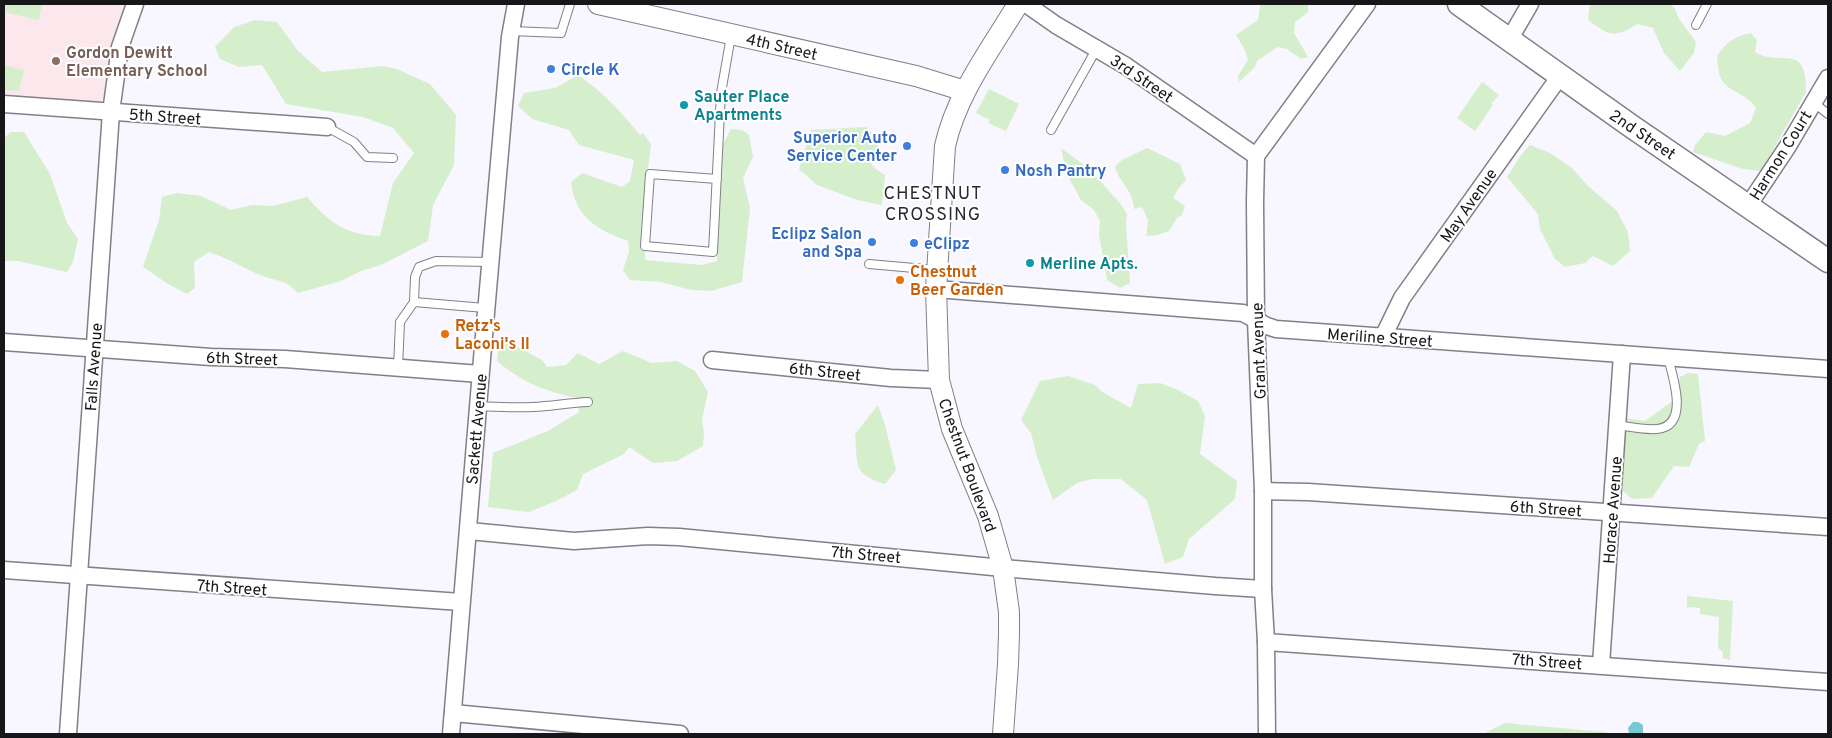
<svg xmlns="http://www.w3.org/2000/svg" width="1832" height="738" font-family="Overpass,sans-serif">
<rect width="100%" height="100%" fill="#f8f6fe"/>
<polygon fill="#fce7ed" points="4,4 127,4 112,40 103,98 99,103 4,98"/>
<g fill="#d5efcd">
<polygon points="4,4 42,4 39,20 4,12"/>
<polygon points="1260,4 1308,4 1308,12 1295,22 1294,33 1308,57 1301,59 1287,49 1278,47 1258,60 1254,68 1239,82 1238,76 1248,60 1245,50 1236,35 1258,20"/>
<path d="M 1590,4 L 1671,4 L 1675,9 L 1679,19 L 1696,42 L 1694,53 L 1680,71 L 1664,53 L 1653,28 L 1638,24 C 1613,38 1611,37 1588,20 Z"/>
<path d="M 255,20 L 277,22 L 298,51 L 322,72 L 383,66 L 397,69 L 430,84 L 456,115 L 454,165 L 433,205 L 428,241 L 381,265 L 361,271 L 341,281 L 298,293 C 283,278 278,282 260,275 C 242,267 227,258 209,252 L 194,262 L 195,288 L 187,294 L 168,284 L 143,267 L 159,220 L 162,197 L 177,193 L 201,196 L 231,210 L 252,205 L 273,206 L 307,197 C 329,222 345,235 380,236 L 393,183 L 414,153 L 393,128 L 363,117 L 286,104 L 262,65 L 239,67 L 220,59 L 215,47 L 234,27 Z"/>
<path d="M 1751,33 L 1757,40 L 1755,52 C 1780,68 1807,40 1806,92 L 1761,171 L 1743,169 L 1693,152 L 1695,145 L 1706,132 L 1725,136 L 1750,123 L 1756,108 C 1747,94 1734,94 1724,83 C 1718,77 1718,64 1717,56 C 1726,42 1735,36 1751,33 Z"/>
<polygon points="4,65 24,70 19,91 4,90"/>
<path d="M 578,75 C 602,91 622,113 640,135 L 643,133 L 651,144 L 644,203 L 645,260 L 702,265 L 717,261 L 720,170 L 723,144 L 731,129 L 742,130 L 749,135 L 753,157 L 743,178 L 750,208 L 742,282 L 711,291 L 691,290 L 661,282 L 630,280 L 623,270 L 629,252 L 628,241 C 597,230 575,217 571,182 L 582,173 L 622,187 L 630,181 L 634,160 L 579,145 L 569,130 L 532,119 L 518,106 L 524,93 L 555,88 Z"/>
<polygon points="1482,82 1499,95 1491,104 1493,105 1475,131 1457,118"/>
<polygon points="989,89 1019,104 1006,131 988,123 990,120 976,113"/>
<polygon points="866,127 875,136 880,153 871,164 876,169 885,175 882,205 857,200 817,185 799,169 811,130"/>
<polygon points="11,132 24,132 50,174 67,223 78,239 73,262 67,272 18,261 4,261 4,138"/>
<polygon points="1530,145 1550,153 1571,167 1588,186 1617,211 1628,232 1630,251 1613,266 1593,256 1585,263 1565,267 1555,259 1540,229 1538,214 1507,177 1521,155"/>
<polygon points="1061,148 1088,168 1119,202 1127,214 1126,224 1130,283 1120,288 1107,280 1099,235 1100,221 1094,210 1081,200 1066,173"/>
<path d="M 1147,148 L 1180,164 L 1186,180 L 1178,189 L 1173,198 L 1185,206 L 1182,215 L 1177,218 L 1169,231 L 1157,235 L 1146,236 L 1148,220 L 1142,207 L 1134,209 C 1133,189 1120,184 1115,167 L 1122,160 Z"/>
<path d="M 507,341 L 542,360 L 547,367 L 566,365 L 578,353 L 599,364 L 623,351 C 633,356 642,358 651,363 L 677,361 L 695,371 L 708,392 L 702,420 L 704,433 L 703,446 L 677,461 L 653,463 L 629,447 L 624,454 L 583,474 L 577,490 L 556,501 L 529,512 L 488,507 L 493,453 L 548,431 L 579,412 L 577,398 C 546,392 521,382 497,361 L 499,342 Z"/>
<polygon points="1688,373 1698,374 1705,441 1699,444 1689,467 1674,466 1652,498 1632,499 1623,491 1620,472 1625,441 1625,418 1645,421 1674,400 1680,377"/>
<polygon points="1068,376 1095,385 1102,392 1131,408 1138,384 1160,383 1176,389 1198,401 1205,416 1200,454 1237,481 1235,499 1189,539 1183,557 1165,564 1147,500 1121,479 1092,479 1077,483 1053,500 1037,457 1031,433 1021,420 1040,381"/>
<path d="M 878,405 L 885,425 L 896,470 L 885,484 C 852,474 858,465 855,434 Z"/>
<polygon points="1687,596 1733,601 1730,660 1723,658 1723,652 1718,648 1719,617 1700,614 1700,608 1687,607"/>
<polygon points="1505,723 1605,732 1610,734 1483,734"/>
</g>
<polygon fill="#76c9d2" points="1633,722 1638,722 1643,725 1643,734 1629,734 1628,728"/>
<g fill="none" stroke-linecap="round" stroke-linejoin="round">
<defs>
<g id="service">
<polyline points="1696,25 1707,4"/>
<polyline points="511,31 561,33 570,4"/>
<polyline points="1813,102 1828,114"/>
<polyline points="327,127 354,142 367,157 393,158"/>
<polyline points="1051,130 1097,48"/>
<polyline points="717,179 650,174 645,246 713,252 721,93 731,36"/>
<polyline points="869,264 937,270"/>
<polyline points="414,302 415,277 419,267 436,261 489,262"/>
<polyline points="398,368 400,322 414,302 485,308"/>
<path d="M 478,406 C 496,407 515,408 533,407 C 552,406 569,403 588,402"/>
<path d="M 1617,425 C 1630,427 1644,430 1657,429 C 1690,426 1673,377 1668,358"/>
</g>
<g id="minor">
<polyline points="1026,4 1056,25 1126,66 1256,156"/>
<polyline points="1509,40 1530,4"/>
<polyline points="4,104 327,127"/>
<polyline points="1748,206 1788,146 1828,78"/>
<polyline points="936,289 1243,313 1267,326 1276,329 1828,369"/>
<polyline points="1383,337 1402,298 1560,76"/>
<polyline points="4,342 211,357 285,359 480,374"/>
<polyline points="712,360 891,378 939,380"/>
<polyline points="1263,491 1308,492 1828,527"/>
<polyline points="469,531 574,541 648,536 679,537 1003,568 1215,586 1263,589"/>
<polyline points="4,570 461,602"/>
<polyline points="1266,642 1828,682"/>
<polyline points="1601,665 1622,354"/>
<polyline points="453,713 680,734"/>
<polyline points="68,734 111,112 120,47 135,4"/>
<path d="M 451,734 C 470,502 489,269 510,37 L 516,4"/>
<polyline points="1267,734 1266,642 1263,589 1263,491 1256,320 1255,202 1256,156 1367,4"/>
</g>
<g id="tertiary">
<polyline points="598,4 916,76 965,91"/>
<path d="M 1003,734 L 1008,664 L 1009,634 L 1009,612 L 1003,568 L 988,516 L 952,429 L 939,380 L 936,289 L 945,146 C 957,93 991,49 1018,4"/>
</g>
<polyline id="secondary" points="1459,4 1631,126 1828,261"/>
</defs>
<use href="#service" stroke="#817f88" stroke-width="10"/>
<use href="#minor" stroke="#817f88" stroke-width="19"/>
<use href="#tertiary" stroke="#817f88" stroke-width="22"/>
<use href="#secondary" stroke="#817f88" stroke-width="25"/>
<use href="#service" stroke="#fff" stroke-width="8"/>
<use href="#minor" stroke="#fff" stroke-width="16"/>
<use href="#tertiary" stroke="#fff" stroke-width="20"/>
<use href="#secondary" stroke="#fff" stroke-width="22"/>
</g>
<circle fill="#8d6e63" stroke="#fff" stroke-width="2" cx="56" cy="61" r="5"/>
<g fill="#3f7fe0" stroke="#fff" stroke-width="2">
<circle cx="551" cy="69" r="5"/>
<circle cx="907" cy="146" r="5"/>
<circle cx="1005" cy="170" r="5"/>
<circle cx="872" cy="242" r="5"/>
<circle cx="914" cy="243" r="5"/>
</g>
<g fill="#0f9aa8" stroke="#fff" stroke-width="2">
<circle cx="684" cy="105" r="5"/>
<circle cx="1030" cy="263" r="5"/>
</g>
<g fill="#e8710a" stroke="#fff" stroke-width="2">
<circle cx="900" cy="280" r="5"/>
<circle cx="445" cy="334" r="5"/>
</g>
<g text-anchor="middle" stroke-width="4" stroke-linejoin="round" paint-order="stroke">
<g font-size="16" fill="#17171a" stroke="#fff">
<text transform="translate(782 46) rotate(13)" y="6">4th Street</text>
<text transform="translate(1142 78) rotate(34)" y="6">3rd Street</text>
<text transform="translate(165 116) rotate(4)" y="6">5th Street</text>
<text transform="translate(1643 134) rotate(34)" y="6">2nd Street</text>
<text transform="translate(1780 155) rotate(-58)" y="6">Harmon Court</text>
<text transform="translate(1468 205) rotate(-55)" y="6">May Avenue</text>
<text transform="translate(1380 337) rotate(4)" y="6">Meriline Street</text>
<text transform="translate(1258 351) rotate(-92)" y="6">Grant Avenue</text>
<text transform="translate(242 358) rotate(2)" y="6">6th Street</text>
<text transform="translate(93 367) rotate(-86)" y="6">Falls Avenue</text>
<text transform="translate(825 371) rotate(6)" y="6">6th Street</text>
<text transform="translate(476 429) rotate(-85)" y="6">Sackett Avenue</text>
<text transform="translate(968 465) rotate(70)" y="6">Chestnut Boulevard</text>
<text transform="translate(1546 508) rotate(4)" y="6">6th Street</text>
<text transform="translate(1612 510) rotate(-86)" y="6">Horace Avenue</text>
<text transform="translate(866 554) rotate(5)" y="6">7th Street</text>
<text transform="translate(232 587) rotate(4)" y="6">7th Street</text>
<text transform="translate(1547 661) rotate(4)" y="6">7th Street</text>
</g>
<g font-size="16" font-weight="bold" fill="#785e54" stroke="#fff" text-anchor="start">
<text x="66" y="58">Gordon Dewitt<tspan x="66" dy="18">Elementary School</tspan></text>
</g>
<g font-size="16" font-weight="bold" fill="#366cbe" stroke="#fff" text-anchor="start">
<text x="561" y="75">Circle K</text>
<text x="897" y="143" text-anchor="end">Superior Auto<tspan x="897" dy="18">Service Center</tspan></text>
<text x="1015" y="176">Nosh Pantry</text>
<text x="862" y="239" text-anchor="end">Eclipz Salon<tspan x="862" dy="18">and Spa</tspan></text>
<text x="924" y="249">eClipz</text>
</g>
<g font-size="16" font-weight="bold" fill="#0d838f" stroke="#fff" text-anchor="start">
<text x="694" y="102">Sauter Place<tspan x="694" dy="18">Apartments</tspan></text>
<text x="1040" y="269">Merline Apts.</text>
</g>
<g font-size="16" font-weight="bold" fill="#c56008" stroke="#fff" text-anchor="start">
<text x="910" y="277">Chestnut<tspan x="910" dy="18">Beer Garden</tspan></text>
<text x="455" y="331">Retz's<tspan x="455" dy="18">Laconi's II</tspan></text>
</g>
<g font-size="18" letter-spacing="1" fill="#2a2930" stroke="#fff">
<text x="933" y="199">CHESTNUT<tspan x="933" dy="21">CROSSING</tspan></text>
</g>
</g>
<rect width="1832" height="738" fill="none" stroke="#17171a" stroke-width="10"/>
</svg>
